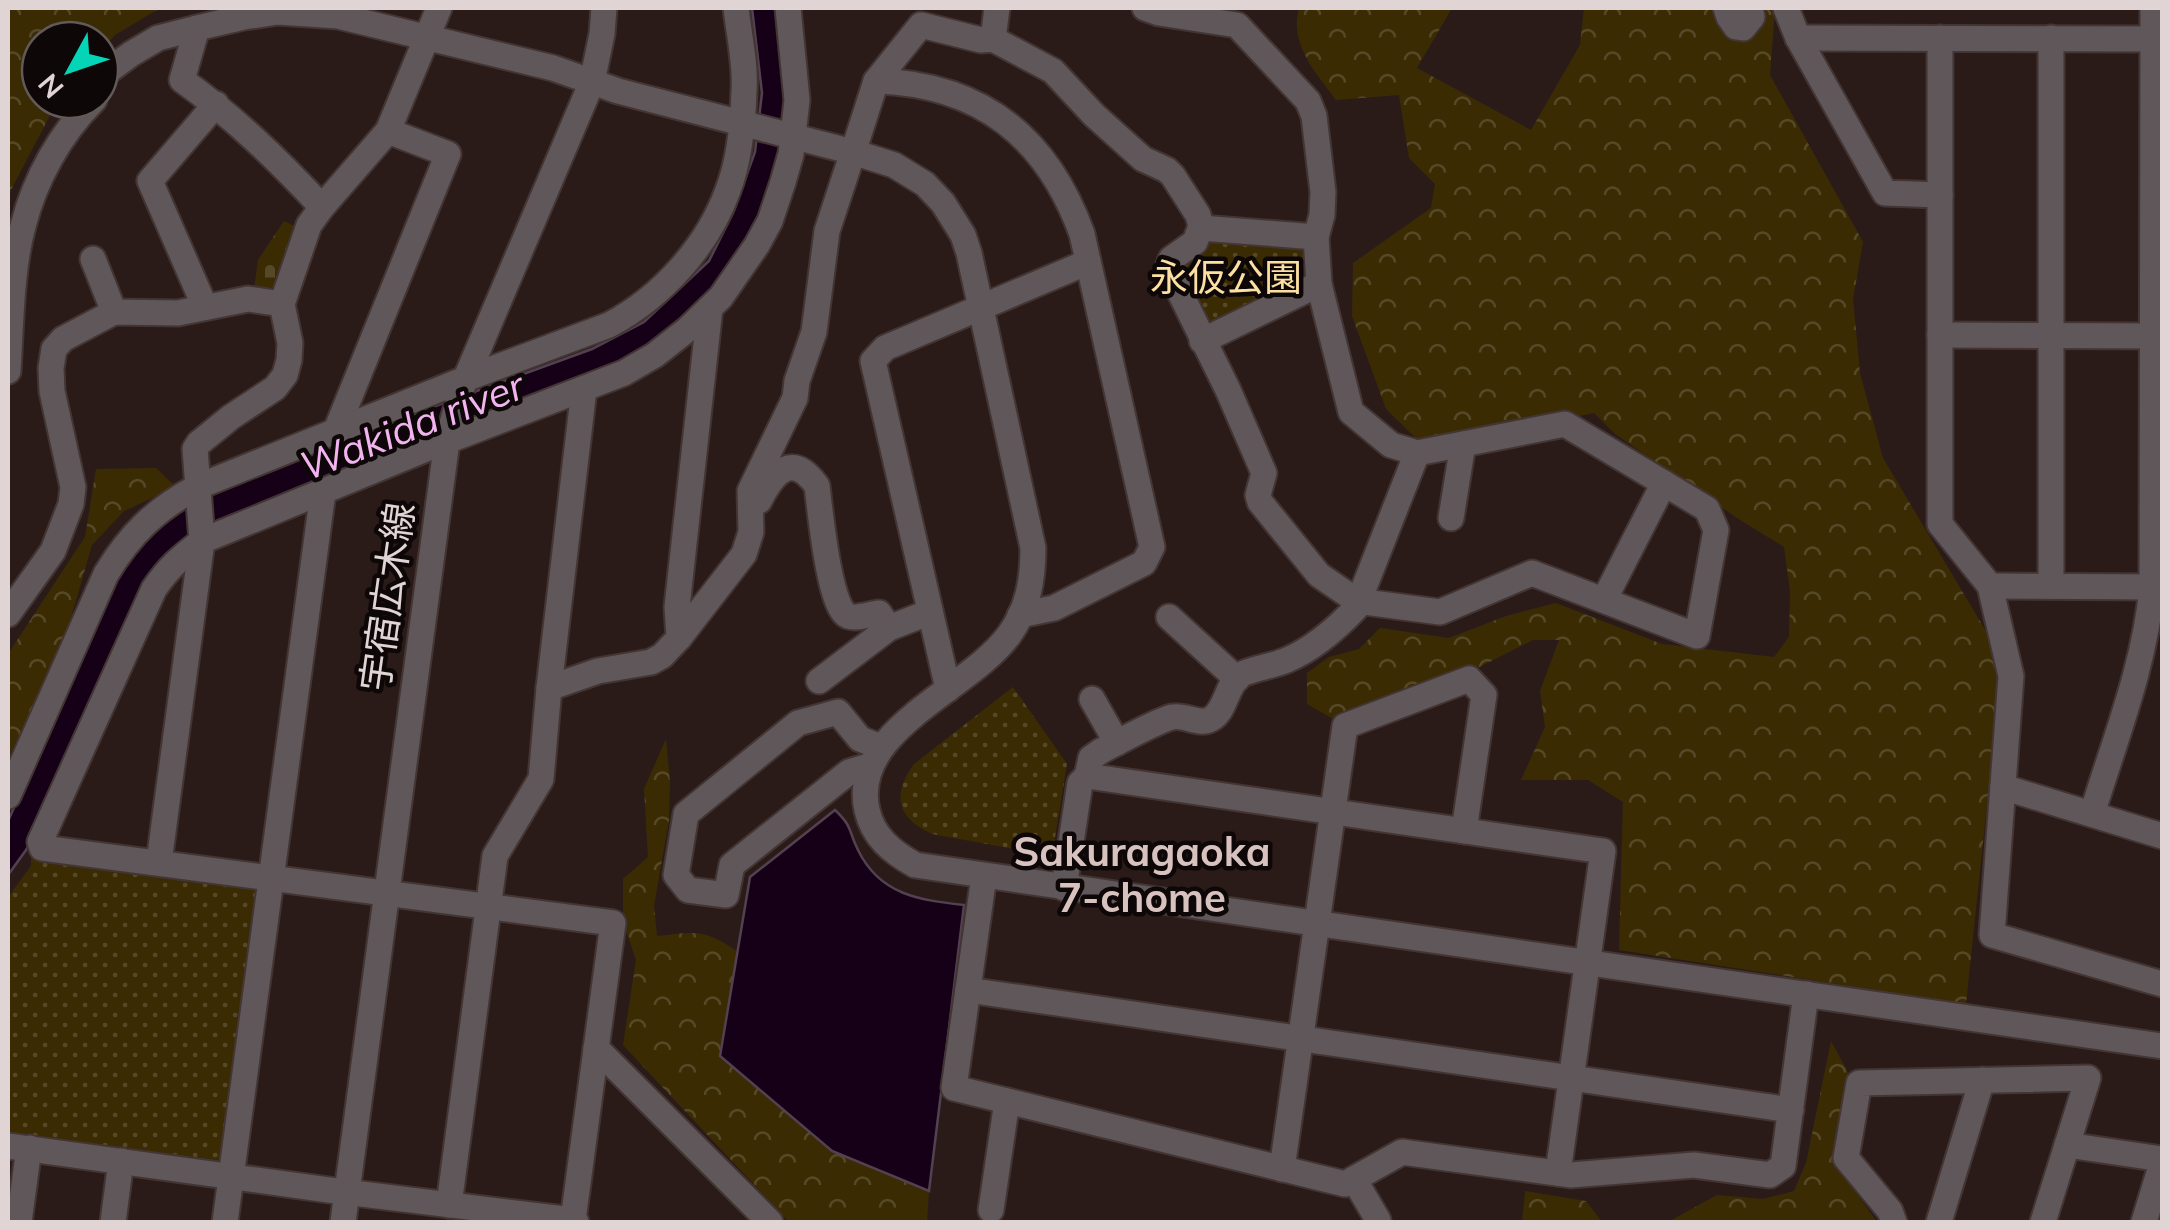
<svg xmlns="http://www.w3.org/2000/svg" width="2170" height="1230" font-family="Mulish,'Noto Sans JP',sans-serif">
<defs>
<pattern id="grass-dots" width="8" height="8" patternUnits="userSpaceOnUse" patternTransform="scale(2.5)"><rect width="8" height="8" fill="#3a2b03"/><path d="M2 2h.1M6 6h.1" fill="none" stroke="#564927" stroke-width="1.8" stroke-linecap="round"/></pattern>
<pattern id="forest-crowns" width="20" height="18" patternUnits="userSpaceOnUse" patternTransform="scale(2.5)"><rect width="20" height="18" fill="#3a2b03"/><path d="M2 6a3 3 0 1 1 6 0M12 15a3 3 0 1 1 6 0" fill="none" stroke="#564927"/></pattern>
<pattern id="cemetery-stones" width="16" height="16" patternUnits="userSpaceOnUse" patternTransform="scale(2.5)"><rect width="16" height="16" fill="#3a2b03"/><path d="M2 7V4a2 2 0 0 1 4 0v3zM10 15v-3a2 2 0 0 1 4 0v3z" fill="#564927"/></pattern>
</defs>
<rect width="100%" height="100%" fill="#2a1b19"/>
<g fill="url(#grass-dots)">
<polygon points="1211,238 1305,247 1309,277 1211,328 1179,263"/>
<path d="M 1013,687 L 1067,764 L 1052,856 L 932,834 C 896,818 892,794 914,764 Z"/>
<polygon points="31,851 260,888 225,1155 219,1160 8,1133 8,897 31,866"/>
</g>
<g fill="url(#forest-crowns)">
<polygon points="8,8 160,8 115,35 100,52 100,40 40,40 40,100 58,100 11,190 8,205"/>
<path d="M 1299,8 L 1452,8 L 1417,68 L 1531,130 L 1580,45 L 1584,8 L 1775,8 L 1770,75 L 1863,242 L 1853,299 L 1860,373 L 1883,458 L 1987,633 L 1999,690 L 1966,1004 L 1619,950 L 1623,802 L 1588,780 L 1521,780 L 1545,727 L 1540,691 L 1559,640 L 1533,640 L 1434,690 L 1335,720 L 1307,704 L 1307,673 L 1329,657 L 1359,649 L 1380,628 L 1449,638 L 1506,616 L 1556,603 L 1662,644 L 1774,657 L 1789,637 L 1790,591 L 1784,547 L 1740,520 L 1615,434 L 1594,413 L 1499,433 L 1424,446 L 1386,409 L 1352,316 L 1353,263 L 1431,208 L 1435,184 L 1409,158 L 1399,95 L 1336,100 C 1316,73 1289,44 1299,8 Z"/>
<polygon points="156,468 176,487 124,511 92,545 66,635 8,759 8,654 85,537 96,469"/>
<path d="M 666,739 L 670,782 L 669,820 L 654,906 L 657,936 C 695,932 703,928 737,951 L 720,1056 L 832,1151 L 929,1191 L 927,1222 L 789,1222 L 623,1045 L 636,960 L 623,922 L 623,879 L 648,857 L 644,789 Z"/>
<polygon points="1831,1041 1852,1080 1839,1168 1877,1222 1668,1222 1717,1195 1763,1199 1794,1191 1806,1163"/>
<polygon points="1525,1191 1586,1201 1602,1222 1522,1222"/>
</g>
<polygon fill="url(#cemetery-stones)" points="284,221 301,229 281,292 254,289 258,260"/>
<g fill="#160017" stroke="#534050" stroke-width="2.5">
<polygon points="752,8 783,8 789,70 783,162 752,242 724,283 655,350 218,520 178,546 156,563 129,615 51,801 26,850 8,875 8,821 85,652 150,532 175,511 222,490 422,411 592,349 644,322 709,261 733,213 755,152 762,93"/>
<path d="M 835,810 C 853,827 848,830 858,850 C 880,895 919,900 964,905 L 929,1191 L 832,1151 L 720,1056 L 750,877 Z"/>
</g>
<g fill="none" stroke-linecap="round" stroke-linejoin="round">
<polyline stroke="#160017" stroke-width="30" points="88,654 103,618 126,574 154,546"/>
<defs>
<g id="minor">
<polyline points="1726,8 1729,17 1736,27 1743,28 1752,17 1750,8"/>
<polyline points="1786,8 1798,38 1885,193 1940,195"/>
<path d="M 197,28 L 182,80 C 234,117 278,160 322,207"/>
<polyline points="1798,38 2162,39"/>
<polyline points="1940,38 1940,524 1990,586 2011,676 1992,935 2162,984"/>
<polyline points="993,39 997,8"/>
<path d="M 100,77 L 131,54 L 158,38 L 197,28 L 244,17 L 278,12 L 338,16 L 553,68 L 618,91 L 853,152 L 894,165 L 925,184 L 943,203 L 963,235 L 969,253 L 1033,548 C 1033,580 1028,609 1009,635 C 969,690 849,730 867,810 C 873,837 892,852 915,865 L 2162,1046"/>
<path d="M 876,81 C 981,84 1047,137 1082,234 L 1152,547 L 1144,563 L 1054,608 L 1020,615"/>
<polyline points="1201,228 1316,237"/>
<polyline points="93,259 114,312"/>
<polyline points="205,307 150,181 216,104"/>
<polyline points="1940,335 2162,336"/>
<polyline points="1202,341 1319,284"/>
<path d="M 8,371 C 11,325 11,270 23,226 C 35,179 60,134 94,100"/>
<polyline points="335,433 448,154 388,131"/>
<path d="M 759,501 C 774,472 792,451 817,486 C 820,508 829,609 848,616 C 856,619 870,614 879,613 L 889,628"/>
<polyline points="1451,518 1463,444"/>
<polyline points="1990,586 2162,587"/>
<polyline points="2051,586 2051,38"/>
<polyline points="1604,600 1664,483"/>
<polyline points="8,614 53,551 71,504 73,487 52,391 51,368 54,349 63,339 114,312 178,313 248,299 282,304"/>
<polyline points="1169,617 1237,679"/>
<polyline points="679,638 677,607 710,308"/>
<polyline points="819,681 889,628 930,612"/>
<polyline points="549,688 598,671 651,662 662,656 679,638 744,554 751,532 750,491 795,398 797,381 814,332 827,231 859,134 876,81 921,25 981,40 993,39 1053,71 1094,115 1143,159 1167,170 1173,176 1198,215 1201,226 1195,242 1171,259 1168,268 1228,390 1264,473 1258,495 1260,502 1319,575 1357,601 1440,612 1532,573 1697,636 1716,530 1707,509 1565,424 1417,453 1391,445 1351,412 1319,284 1316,237 1322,215 1323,192 1314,116 1308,101 1237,25 1159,13 1145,8"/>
<polyline points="948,689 873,361 885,348 1088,262"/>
<polyline points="1092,699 1117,743"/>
<polyline points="869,766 849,772 732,865 726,895 688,890 676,875 686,814 798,723 838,712 860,739 881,747"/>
<path d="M 1087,776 L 1091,758 L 1101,751 C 1119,742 1154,722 1172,717 C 1185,714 1199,726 1211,719 C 1227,710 1226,683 1242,674 C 1255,668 1273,666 1287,660 C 1313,649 1336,629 1356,608 L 1417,453"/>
<polyline points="2003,787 2162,836"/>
<path d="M 8,796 L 106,574 C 130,534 156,509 197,487 L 465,379 L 609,325 C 662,297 708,246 728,190 C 740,159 743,124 744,91 C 746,64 739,35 736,8"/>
<path d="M 2092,814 C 2115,739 2145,665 2152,587 L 2153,8"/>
<polyline points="159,862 202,541 195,449 199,443 231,417 275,388 285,375 289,360 290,343 282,304 309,225 322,207 388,131 439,8"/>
<polyline points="984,876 954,1088 1345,1184 1402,1152 1571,1175 1694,1165 1770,1175 1783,1166 1806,994"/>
<polyline points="1064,888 1080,783 1087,776 1603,851 1558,1173"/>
<polyline points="968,990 1791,1110"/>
<polyline points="596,1048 770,1222"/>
<polyline points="2067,1145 2162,1159"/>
<polyline points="8,1146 329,1190 573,1220 576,1222"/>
<polyline points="1282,1169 1345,726 1469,679 1484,695 1464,831"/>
<polyline points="1354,1179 1378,1220"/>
<polyline points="449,1205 495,856 541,779 549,688 584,389"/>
<polyline points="991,1210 1007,1101"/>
<path d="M 573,1220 L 613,923 L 42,848 L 40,842 L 154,589 C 169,567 181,557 202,541 L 426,449 L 624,373 L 655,355 L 688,329 L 721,297 L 757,245 L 770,221 L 783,182 L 791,154 L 797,100 L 788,8"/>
<polyline points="19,1222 29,1148"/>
<polyline points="113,1222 121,1161"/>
<polyline points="225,1222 323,492"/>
<polyline points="343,1222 447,441 463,385 592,82 602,34 604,8"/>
<polyline points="1894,1222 1890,1211 1846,1158 1859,1083 2088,1078 2043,1222"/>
<polyline points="1939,1222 1982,1080"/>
<polyline points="2144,1222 2162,1163"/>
</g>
</defs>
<use href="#minor" stroke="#433533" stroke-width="29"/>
<use href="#minor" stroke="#5f575a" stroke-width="25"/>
</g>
<g text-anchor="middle" stroke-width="9" stroke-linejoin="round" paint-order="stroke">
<g font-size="38" fill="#fbe0a2" stroke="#0e0707">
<text x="1226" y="291">永仮公園</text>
</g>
<g font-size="38" fill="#e0d5d4" stroke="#0e0707">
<text transform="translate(388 597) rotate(-82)" y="13">宇宿広木線</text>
</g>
<g font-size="40" font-style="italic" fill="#f2b4f1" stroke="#0e0707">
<text transform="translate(412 426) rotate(-21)" y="14">Wakida river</text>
</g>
<g font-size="40" font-weight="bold" fill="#d7c2bf" stroke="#0e0707">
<text x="1142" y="866">Sakuragaoka<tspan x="1142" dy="46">7-chome</tspan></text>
</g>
</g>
<rect width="2170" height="1230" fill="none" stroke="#e0d5d4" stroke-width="20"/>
<g transform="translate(70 70) rotate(230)"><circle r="48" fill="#0e0707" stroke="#625959" stroke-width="2.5"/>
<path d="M0-8L18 38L0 25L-18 38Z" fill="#03d5b6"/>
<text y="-15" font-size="28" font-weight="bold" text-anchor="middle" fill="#e0d5d4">N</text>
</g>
</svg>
